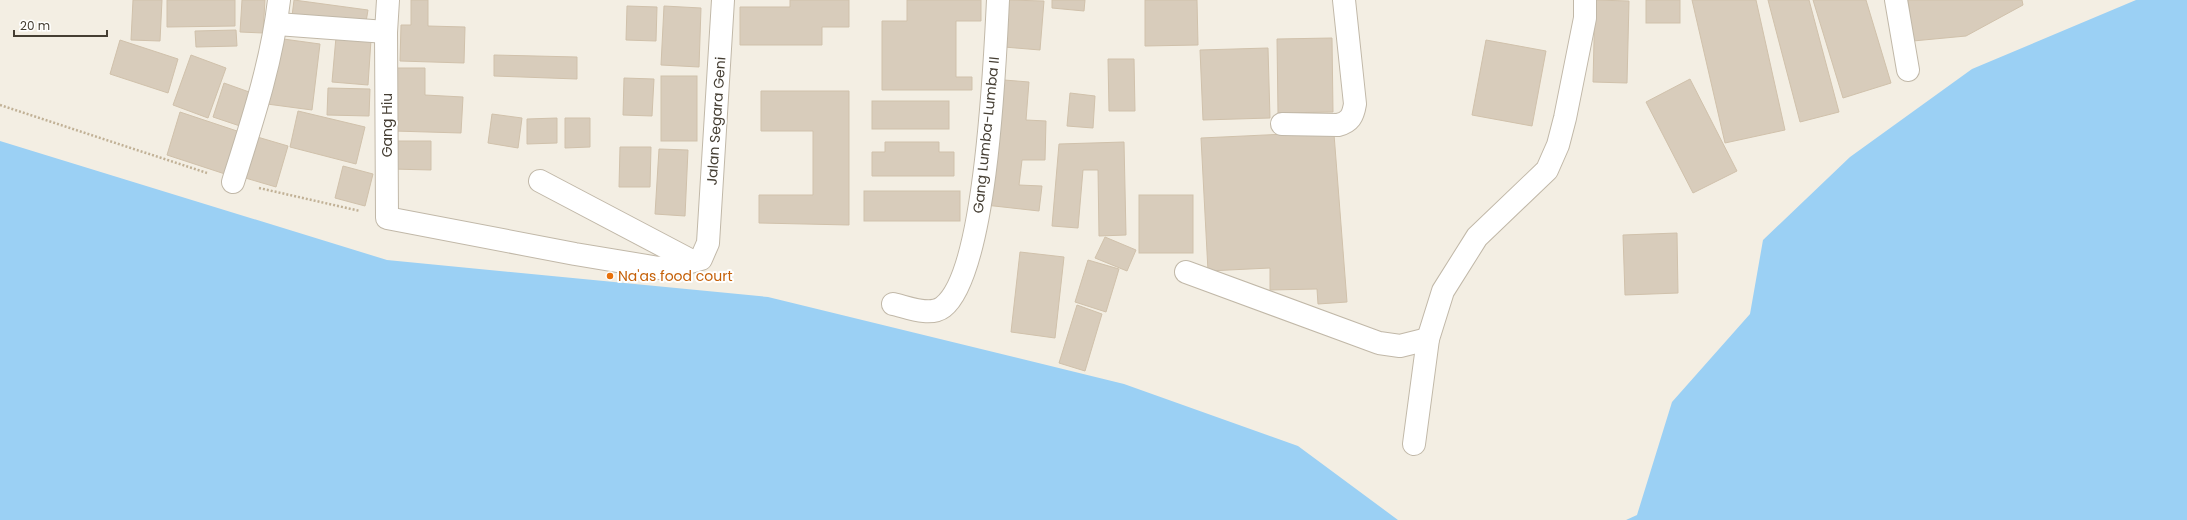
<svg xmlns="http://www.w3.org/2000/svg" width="2187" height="520" font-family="Poppins,sans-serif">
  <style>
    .water { fill: #9bd0f4 }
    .building { fill: #d8ccbb; stroke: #d0c1ab }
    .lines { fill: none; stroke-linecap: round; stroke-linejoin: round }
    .street-casing { stroke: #c1b8a8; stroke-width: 24 }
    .path { stroke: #c1b196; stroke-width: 2.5; stroke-dasharray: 2 2; stroke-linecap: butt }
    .street { stroke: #fff; stroke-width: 22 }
    .food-dot { fill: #e8710a; stroke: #fff; stroke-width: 1.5 }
    .labels { text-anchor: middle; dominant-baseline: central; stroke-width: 4; stroke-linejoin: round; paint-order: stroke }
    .street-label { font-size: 14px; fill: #453e33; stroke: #fff }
    .food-label { font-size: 14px; fill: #c56008; stroke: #fff; text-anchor: start }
  </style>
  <rect width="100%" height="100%" fill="#f3eee3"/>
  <!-- water -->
  <g class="water">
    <polygon points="2136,0 2187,0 2187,520 1626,520 1637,515 1672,402 1750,314 1763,240 1850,157 1972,69"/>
    <polygon points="0,141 387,260 768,297 1124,384 1298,446 1398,520 0,520"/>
  </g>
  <!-- building -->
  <g class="building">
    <polygon points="133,0 162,0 160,41 131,40"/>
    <polygon points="167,0 235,0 235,26 167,27"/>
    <polygon points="242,0 265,0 263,33 240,32"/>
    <polygon points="294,0 368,10 365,28 292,16"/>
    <polygon points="411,0 428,0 428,26 465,27 464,63 400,61 401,25 411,25"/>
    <polygon points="790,0 849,0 849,27 822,27 822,45 740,45 740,7 790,7"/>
    <polygon points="907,0 981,0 981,21 956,21 956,77 972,77 972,90 882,90 882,21 907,21"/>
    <polygon points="1007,0 1044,1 1040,50 1004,47"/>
    <polygon points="1052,0 1085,0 1084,11 1052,8"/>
    <polygon points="1145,0 1197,0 1198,45 1145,46"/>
    <polygon points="1595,0 1629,1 1627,83 1593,82"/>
    <rect x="1646" y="0" width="34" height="23"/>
    <polygon points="1692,0 1756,0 1785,130 1725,143"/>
    <polygon points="1768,0 1809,0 1839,112 1800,122"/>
    <polygon points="1813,0 1866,0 1891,83 1843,98"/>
    <polygon points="1908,0 2022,0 2023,5 1966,36 1913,41"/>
    <polygon points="627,6 657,7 656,41 626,40"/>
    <polygon points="664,6 701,8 699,67 661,65"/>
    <polygon points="236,30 237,46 196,47 195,31"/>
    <polygon points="336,37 371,40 368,85 332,82"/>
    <polygon points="276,38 320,44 312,110 267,104"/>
    <polygon points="1332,38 1333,112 1278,113 1277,39"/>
    <polygon points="120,40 178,59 168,93 110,74"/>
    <polygon points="1486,40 1546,51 1532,126 1472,115"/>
    <polygon points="1268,48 1270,118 1203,120 1200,50"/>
    <polygon points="191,55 226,68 208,118 173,105"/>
    <polygon points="494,55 577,57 577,79 494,76"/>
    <polygon points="1108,59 1134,59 1135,111 1109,111"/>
    <polygon points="394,68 425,68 425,95 463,97 461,133 394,131"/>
    <rect x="661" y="76" width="36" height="65"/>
    <polygon points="624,78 654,79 652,116 623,115"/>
    <polygon points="1690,79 1737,171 1693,193 1646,102"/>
    <polygon points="1004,80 1029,82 1026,120 1046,121 1045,160 1022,160 1019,185 1042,186 1039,211 985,205"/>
    <polygon points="224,83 252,93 240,126 213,117"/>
    <polygon points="328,88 370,89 369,116 327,115"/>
    <polygon points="761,91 849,91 849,225 759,223 759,195 813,195 813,131 761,131"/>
    <polygon points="1070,93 1095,96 1093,128 1067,126"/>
    <rect x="872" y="101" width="77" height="28"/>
    <polygon points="298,111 365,127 356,164 290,147"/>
    <polygon points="180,112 240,132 225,174 167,155"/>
    <polygon points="492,114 522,118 518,148 488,143"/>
    <polygon points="557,118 557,143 527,144 527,119"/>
    <polygon points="565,118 590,118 590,147 565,148"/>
    <polygon points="1308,133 1334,134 1347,302 1318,304 1317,289 1270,290 1270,268 1208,271 1201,138"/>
    <polygon points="254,136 288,146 276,187 242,177"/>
    <polygon points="392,141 431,141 431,170 392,169"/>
    <polygon points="885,142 939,142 939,152 954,152 954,176 872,176 872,152 885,152"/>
    <polygon points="1124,142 1126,235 1099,236 1098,170 1083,170 1078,228 1052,226 1059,144"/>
    <polygon points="620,147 651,147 650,187 619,187"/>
    <polygon points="659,149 688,150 685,216 655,214"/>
    <polygon points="343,166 373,174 365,206 335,198"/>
    <rect x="864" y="191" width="96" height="30"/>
    <rect x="1139" y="195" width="54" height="58"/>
    <polygon points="1677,233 1678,293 1625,295 1623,235"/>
    <polygon points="1105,237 1136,250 1127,271 1095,258"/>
    <polygon points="1020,252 1064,257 1055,338 1011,332"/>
    <polygon points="1088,260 1119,269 1106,312 1075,302"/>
    <polygon points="1077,305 1102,314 1085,371 1059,363"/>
  </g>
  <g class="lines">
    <defs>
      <g id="street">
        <polyline points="388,0 386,32 387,218 575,254 659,268 680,265 701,259 708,243 723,0"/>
        <polyline points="1896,0 1908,70"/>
        <polyline points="277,24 386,32"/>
        <path d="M1282 124 1338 125C1350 122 1353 116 1355 104L1344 0"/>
        <polyline points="540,181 692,261"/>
        <path d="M233 182C252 122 272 62 279 0"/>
        <polyline points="1186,272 1379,343 1400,346 1428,339"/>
        <path d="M893 304C907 307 930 317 943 307 987 273 995 58 998 0"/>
        <polyline points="1414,444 1428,339 1443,291 1477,237 1547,170 1558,145 1565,118 1585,18 1585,0"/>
      </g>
    </defs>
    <!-- street casing -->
    <use href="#street" class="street-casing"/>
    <!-- path -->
    <g class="path">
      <polyline points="0,105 207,173"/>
      <polyline points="259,188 360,211"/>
    </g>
    <!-- street -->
    <use href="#street" class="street"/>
  </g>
  <!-- markers -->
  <circle class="food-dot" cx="610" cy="276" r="4"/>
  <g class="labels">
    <!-- street labels -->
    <g class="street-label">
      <text transform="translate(716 121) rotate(-86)">Jalan Segara Geni</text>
      <text transform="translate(387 125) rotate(-90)">Gang Hiu</text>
      <text transform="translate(986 135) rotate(-84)">Gang Lumba-Lumba II</text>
    </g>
    <!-- food labels -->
    <g class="food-label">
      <text x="618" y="276">Na'as food court</text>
    </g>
  </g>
  <!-- scale -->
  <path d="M14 30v6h93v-6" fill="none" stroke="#453e33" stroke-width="2"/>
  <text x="20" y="30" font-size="12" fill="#453e33" stroke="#ffffff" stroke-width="3" paint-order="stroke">20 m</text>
</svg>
